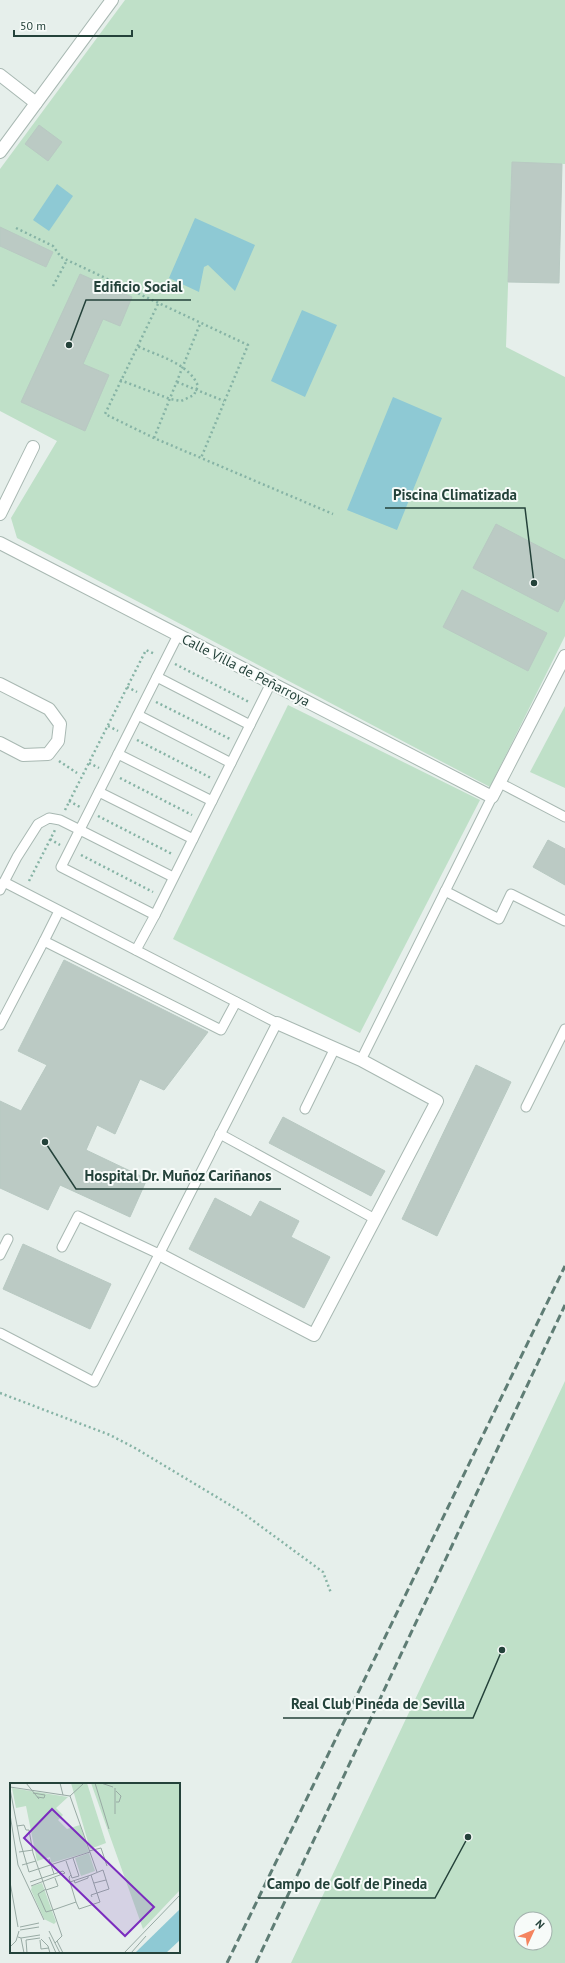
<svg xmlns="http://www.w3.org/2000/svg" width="565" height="1963" font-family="'PT Sans',sans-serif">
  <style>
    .green { fill: #bfe0c8; fill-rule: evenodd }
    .water { fill: #8ec9d4 }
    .building { fill: #bbcac4; stroke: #b8c9c2 }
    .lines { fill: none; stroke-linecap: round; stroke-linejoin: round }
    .lane-casing { stroke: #a8b8b2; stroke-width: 11 }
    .street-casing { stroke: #a8b8b2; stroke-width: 14 }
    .path { stroke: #86b3a5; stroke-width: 2.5; stroke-dasharray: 2 3; stroke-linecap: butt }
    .lane { stroke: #fff; stroke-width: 9 }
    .street { stroke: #fff; stroke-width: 12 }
    .rail { stroke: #5f7d75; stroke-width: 3; stroke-dasharray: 8 4; stroke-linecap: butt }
    .labels { text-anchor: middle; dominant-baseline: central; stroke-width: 4; stroke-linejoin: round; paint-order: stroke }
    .street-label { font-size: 14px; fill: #24423a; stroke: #f7fbf9 }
    .inset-road { fill: none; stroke: #98aaa4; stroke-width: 1 }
    .view { fill: #7b2cbf; fill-opacity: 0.15; stroke: #7b2cbf; stroke-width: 2 }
    .inset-edge { fill: none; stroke: #24423a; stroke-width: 2 }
    .leader { fill: none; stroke: #24423a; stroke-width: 1.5 }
    .callout-dot { fill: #24423a; stroke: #f7fbf9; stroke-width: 1.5 }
    .callout-label { font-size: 15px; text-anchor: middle; font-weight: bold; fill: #24423a; stroke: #f7fbf9; stroke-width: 4; stroke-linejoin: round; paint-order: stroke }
  </style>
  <rect width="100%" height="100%" fill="#e6efeb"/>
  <!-- green -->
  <g class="green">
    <polygon points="125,0 565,0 565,164 512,163 506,347 565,377 565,636 490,787 17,538 11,518 57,441 0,411 0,169"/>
    <polygon points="288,705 480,800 360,1033 173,939"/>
    <polygon points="565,706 565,788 530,772"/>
    <path d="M565 1381V1963H291ZM521 1919H545V1943H521Z"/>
  </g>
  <!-- water -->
  <g class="water">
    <polygon points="57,184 73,196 49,231 33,220"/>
    <polygon points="195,218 255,245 235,291 208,265 204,267 199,292 169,278"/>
    <polygon points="302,310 337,325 305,397 271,381"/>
    <polygon points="393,397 442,418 397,530 347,510"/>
  </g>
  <!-- building -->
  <g class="building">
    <polygon points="39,125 62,142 48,161 25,144"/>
    <polygon points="512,162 562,164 559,283 508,282"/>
    <polygon points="0,227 53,252 46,267 0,246"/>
    <polygon points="80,274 132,297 120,326 103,319 83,364 109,375 85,431 21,402"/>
    <polygon points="496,524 565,560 565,598 558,612 473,568"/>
    <polygon points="462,590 547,633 528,671 443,627"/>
    <polygon points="548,840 565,849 565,885 533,867"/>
    <polygon points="64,960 208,1032 164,1090 140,1079 115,1134 97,1125 86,1150 147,1179 130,1217 60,1185 48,1210 0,1188 0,1101 21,1111 47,1065 18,1051"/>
    <polygon points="476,1065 511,1082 437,1236 402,1219"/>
    <polygon points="283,1117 385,1171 371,1196 269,1143"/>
    <polygon points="215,1198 251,1217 260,1201 299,1221 291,1237 330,1257 304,1308 189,1249"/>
    <polygon points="23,1244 111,1284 90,1329 3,1289"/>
  </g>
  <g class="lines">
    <defs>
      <g id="lane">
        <polyline points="178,635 61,867 155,915 271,683"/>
        <polyline points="157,677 250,725"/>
        <polyline points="138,715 231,763"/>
        <polyline points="118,754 212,801"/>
        <polyline points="500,783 565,817"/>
        <polyline points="99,792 193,839"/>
        <polyline points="4,882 17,857 38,824 49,818 60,820 80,830 173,877"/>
        <polyline points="0,890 4,882 277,1023 94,1382 0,1333"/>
        <polyline points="445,891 499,919 511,894 565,921"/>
        <polyline points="59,911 44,941 221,1030 236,1002"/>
        <polyline points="136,950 155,915"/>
        <polyline points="0,1025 44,941"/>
        <polyline points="361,1060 492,797"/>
        <polyline points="526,1107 565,1029"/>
        <polyline points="305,1109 335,1048"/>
        <polyline points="220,1134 375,1219"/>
        <polyline points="62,1247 78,1216 159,1254"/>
        <polyline points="0,1255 8,1239"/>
      </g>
      <g id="street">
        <polyline points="0,75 36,103"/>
        <polyline points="0,152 112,0"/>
        <polyline points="0,514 33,447"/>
        <polyline points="0,543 492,797 565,656"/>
        <polyline points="0,684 49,709 60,724 58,741 48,754 23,755 0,743"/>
        <polyline points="159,1254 314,1335 437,1101 361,1060 277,1023"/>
      </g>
    </defs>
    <!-- lane casing -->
    <use href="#lane" class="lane-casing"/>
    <!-- street casing -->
    <use href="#street" class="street-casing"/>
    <!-- path -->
    <g class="path">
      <polyline points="16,228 53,246 61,257 67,260 248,345 201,458"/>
      <polyline points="53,286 67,260"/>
      <polyline points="158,304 105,414 154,438 333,514"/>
      <path d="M120 380 170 399 181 401 194 395 198 386C189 363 158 356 137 346"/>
      <polyline points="177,382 224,401"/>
      <polyline points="154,438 200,324"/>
      <polyline points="175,664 249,702"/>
      <polyline points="127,687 137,692"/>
      <polyline points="156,702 230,739"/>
      <polyline points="108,726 118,731"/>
      <polyline points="137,740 211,778"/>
      <polyline points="59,761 77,773"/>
      <polyline points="89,763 99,768"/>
      <polyline points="120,778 192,815"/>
      <polyline points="69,801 80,807"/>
      <polyline points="65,810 146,650 155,654"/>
      <polyline points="98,816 172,854"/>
      <polyline points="50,839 60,845"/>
      <polyline points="81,855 153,892"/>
      <polyline points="29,881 55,830"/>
      <polyline points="0,1393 110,1435 135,1448 240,1511 323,1572 331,1593"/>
    </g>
    <!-- lane -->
    <use href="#lane" class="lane"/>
    <!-- street -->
    <use href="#street" class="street"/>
    <!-- rail -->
    <g class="rail">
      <polyline points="227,1963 565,1266"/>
      <polyline points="256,1963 565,1305"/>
    </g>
  </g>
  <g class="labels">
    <!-- street labels -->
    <g class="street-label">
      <text transform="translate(246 670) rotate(27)">Calle Villa de Peñarroya</text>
    </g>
  </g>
  <!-- overview -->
  <g transform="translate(10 1783)">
    <rect width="170" height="170" fill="#e6efeb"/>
    <path d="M61 0H77L96 60 80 66ZM81 0H170V107L133 146ZM2 5 58 14 46 25 53 32 48 37 57 46 70 42 79 69 41 80 40 74 27 78 16 23 6 25ZM79 70 85 88 71 93 65 75ZM32 100 46 139 44 141 34 136 21 107 22 103Z" fill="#bfe0c8"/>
    <path d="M170 126V157L156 170H125Z" fill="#8ec9d4"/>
    <path class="inset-road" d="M16 0 29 16M50 0 53 12M85 0 99 46M91 0 103 4M0 4 60 13M0 6 10 58 19 89 80 69M23 10 35 12 34 15 27 14M60 13 87 89M60 13 73 1M106 19H109L111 13 106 8M0 31 8 82 34 137M105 31V5M7 43 14 42 16 47H19L23 70 52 153 45 160M79 68 91 65 97 83M9 69 23 67M39 76 44 91M56 78 61 92 59 94 60 99M12 82 26 78M61 92 62 95 69 93 63 75M81 92 93 87 99 106 81 112 82 114M64 97 65 100 78 95V93M0 99 8 144M20 99 53 88 55 90M84 100 96 97M21 103 55 90M36 106 28 111 36 129 43 127M36 107 48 103 45 95M43 127 66 119 69 126 90 119 81 92 60 99 66 119M10 144 29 140M10 147 29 144M39 148 50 170M8 154 11 155 30 152M39 154 46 170M11 155 14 170M31 156 38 163 40 170M30 157 31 166 39 165M47 158 53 170M0 164 6 158 9 148M17 170 16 157 30 155M114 170 170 112M121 170 136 153"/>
    <path class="view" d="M42 26 144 124 115 153 14 55Z"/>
    <rect width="170" height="170" class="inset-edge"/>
  </g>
  <!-- callouts -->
  <path class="leader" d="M69 345L86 300H191M534 583L525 508H385M45 1142L76 1189H281M502 1650L473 1718H283M468 1837L435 1898H258"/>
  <g class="callout-dot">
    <circle cx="69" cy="345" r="4"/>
    <circle cx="534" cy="583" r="4"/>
    <circle cx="45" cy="1142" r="4"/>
    <circle cx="502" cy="1650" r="4"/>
    <circle cx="468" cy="1837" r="4"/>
  </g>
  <g class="callout-label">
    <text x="138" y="292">Edificio Social</text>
    <text x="455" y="500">Piscina Climatizada</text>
    <text x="178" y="1181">Hospital Dr. Muñoz Cariñanos</text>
    <text x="378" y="1709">Real Club Pineda de Sevilla</text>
    <text x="347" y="1889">Campo de Golf de Pineda</text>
  </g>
  <!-- north arrow -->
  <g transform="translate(533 1931) rotate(46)"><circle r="19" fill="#f7fbf9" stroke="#a3b1ad"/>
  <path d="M0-3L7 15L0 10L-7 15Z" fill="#f4845f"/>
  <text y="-6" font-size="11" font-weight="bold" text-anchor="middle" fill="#24423a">N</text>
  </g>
  <!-- scale -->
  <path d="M14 30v6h118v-6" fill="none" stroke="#24423a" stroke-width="2"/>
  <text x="20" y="30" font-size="12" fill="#24423a" stroke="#f7fbf9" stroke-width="3" paint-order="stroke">50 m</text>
</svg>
